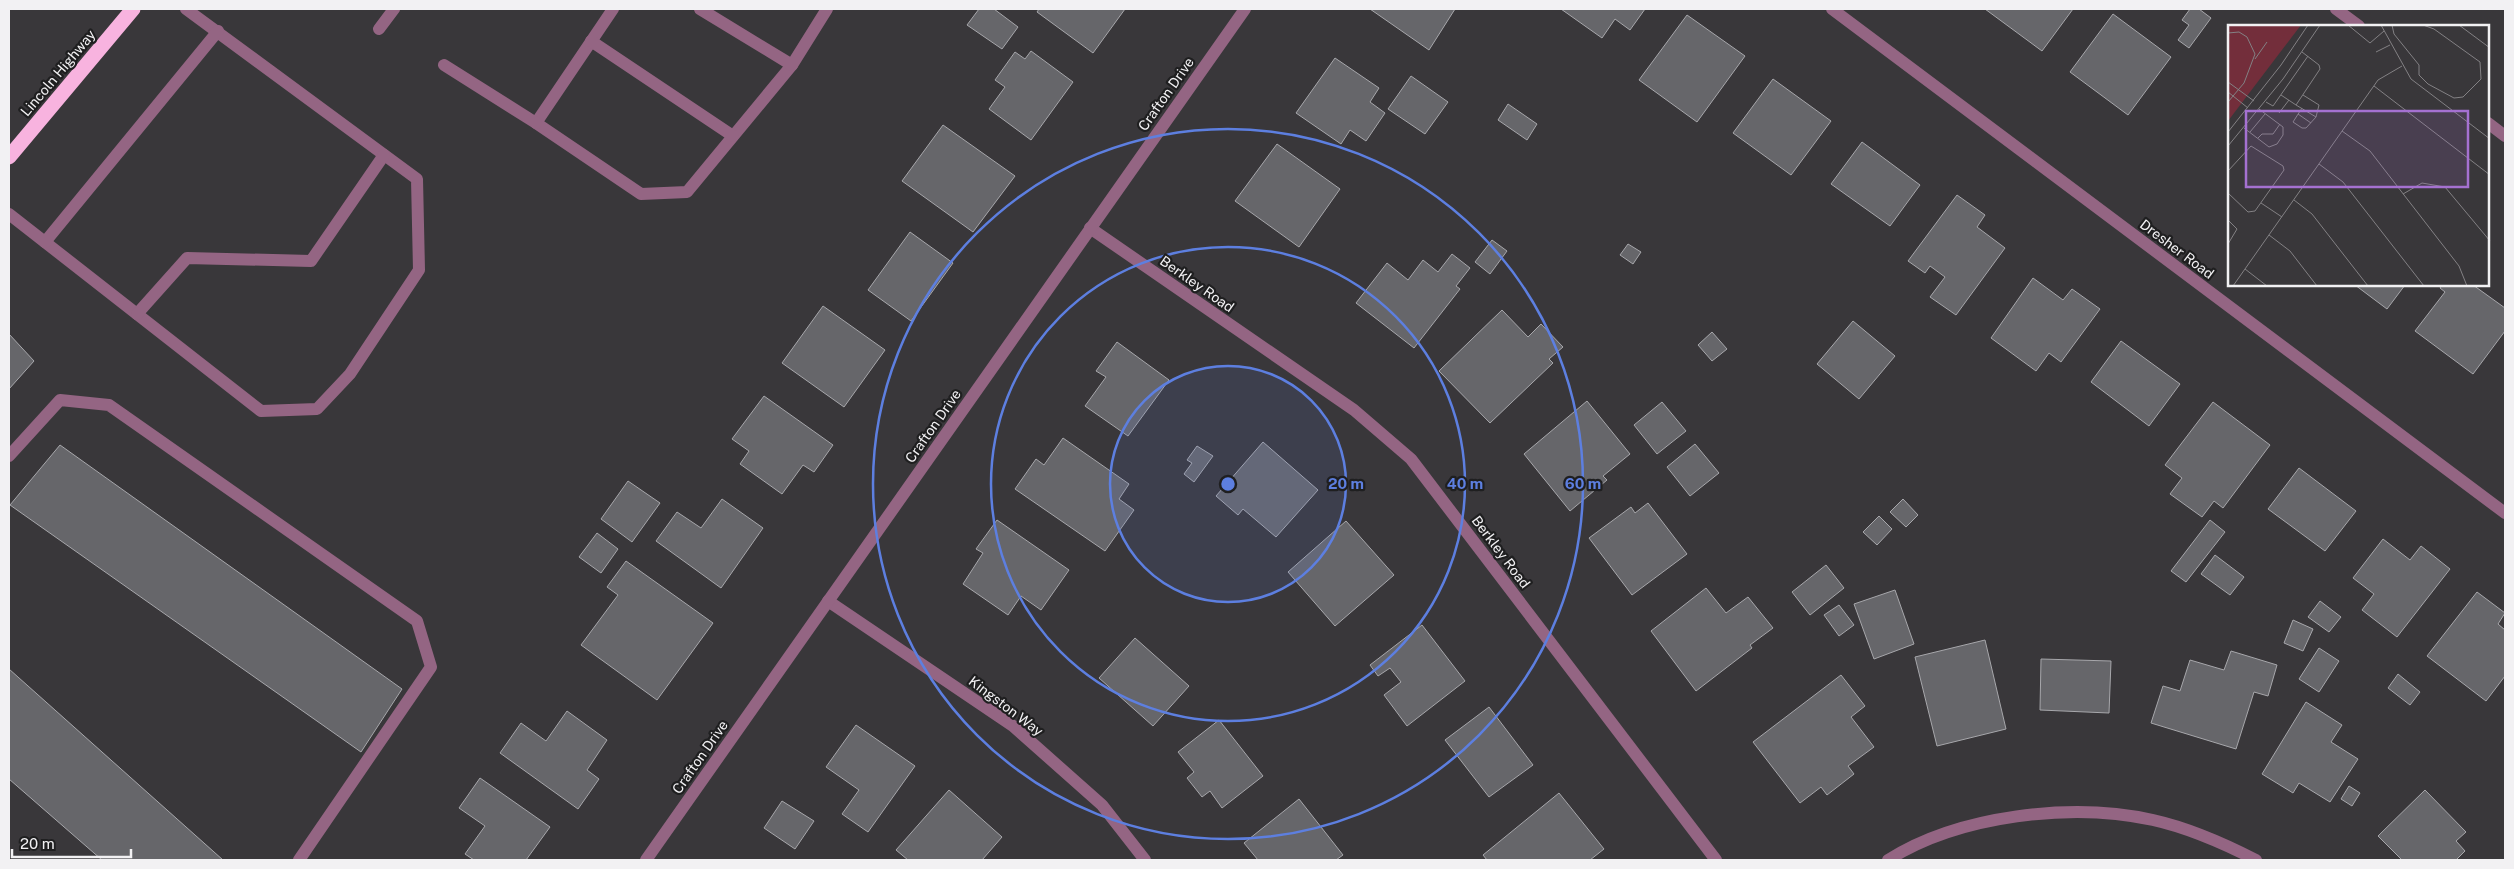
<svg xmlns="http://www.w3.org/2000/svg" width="2514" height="869" font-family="'Public Sans',sans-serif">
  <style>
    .building { fill: #66666a; stroke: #a7a7ab }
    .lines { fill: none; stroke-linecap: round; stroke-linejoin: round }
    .lane { stroke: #946583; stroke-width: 12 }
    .street { stroke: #946583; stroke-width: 12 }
    .highway { stroke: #f8b3df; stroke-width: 15 }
    .ring { fill: none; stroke: #5d7fe0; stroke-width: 2.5 }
    .labels { text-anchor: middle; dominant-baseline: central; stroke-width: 4.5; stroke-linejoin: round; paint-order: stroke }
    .street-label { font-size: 14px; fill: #f2f1f3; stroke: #1f1f20 }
    .inset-road { fill: none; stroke: #838184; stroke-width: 1 }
    .view { fill: #a571d1; fill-opacity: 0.15; stroke: #a571d1; stroke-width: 2.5 }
    .inset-edge { fill: none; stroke: #f2f1f3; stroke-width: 2.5 }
    .centre { fill: #5d7fe0; stroke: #1f1f20; stroke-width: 2.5 }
    .ring-label { font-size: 15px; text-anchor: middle; font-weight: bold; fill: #5d7fe0; stroke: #1f1f20; stroke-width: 4.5; stroke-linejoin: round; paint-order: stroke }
  </style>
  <rect width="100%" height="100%" fill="#39373a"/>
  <!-- building -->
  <g class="building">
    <polygon points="979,9 994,9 1018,27 1002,49 967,25"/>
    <polygon points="1039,9 1125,9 1093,53 1037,12"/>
    <polygon points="1370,9 1455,9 1429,50"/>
    <polygon points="1561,9 1645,9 1630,30 1615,19 1602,38"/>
    <polygon points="1985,9 2073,9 2042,51"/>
    <polygon points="2190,9 2199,9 2211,18 2189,48 2178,40 2189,25 2182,20"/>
    <polygon points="2113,14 2171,57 2128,115 2070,72"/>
    <polygon points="1687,15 1745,56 1697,122 1639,80"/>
    <polygon points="1031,51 1073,82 1031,140 989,109 1005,87 995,80 1015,52 1025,59"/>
    <polygon points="1335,58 1379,88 1370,102 1385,113 1366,141 1350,130 1341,144 1296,113"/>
    <polygon points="1411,76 1448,102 1425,134 1388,109"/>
    <polygon points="1773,79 1831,121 1791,175 1733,133"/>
    <polygon points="1508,104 1537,124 1527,140 1498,120"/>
    <polygon points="943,125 1015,176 973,232 902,181"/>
    <polygon points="1862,142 1920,185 1890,226 1831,184"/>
    <polygon points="1277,144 1340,189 1299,247 1235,201"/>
    <polygon points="1957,195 1985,215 1977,227 2005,248 1956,315 1930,297 1945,277 1930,266 1925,273 1908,261"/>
    <polygon points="910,232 953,263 911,321 868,290"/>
    <polygon points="1492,240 1507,251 1490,274 1475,262"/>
    <polygon points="1628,244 1641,252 1633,264 1620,255"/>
    <polygon points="1452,254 1470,268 1456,286 1460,289 1414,348 1356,303 1387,263 1408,280 1423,260 1438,272"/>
    <polygon points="2033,278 2063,300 2072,289 2100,309 2061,362 2049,353 2036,371 1991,338"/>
    <polygon points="2355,285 2405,285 2387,309"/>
    <polygon points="2442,285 2473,285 2505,308 2505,331 2473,374 2415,331 2445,292 2440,288"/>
    <polygon points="823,306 885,350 844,407 782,363"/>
    <polygon points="1502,310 1528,337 1541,324 1563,347 1549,359 1553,363 1490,423 1439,371"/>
    <polygon points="1853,321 1895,356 1859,399 1817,364"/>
    <polygon points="1712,332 1727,349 1712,361 1698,345"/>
    <polygon points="9,334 34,361 9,389"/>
    <polygon points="2121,341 2180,384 2149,426 2091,382"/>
    <polygon points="1117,342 1169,380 1128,436 1085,406 1106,377 1096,371"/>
    <polygon points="764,396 833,445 814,472 803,465 782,494 740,464 749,451 732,439"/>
    <polygon points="1587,401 1630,454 1603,476 1607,480 1570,511 1524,454"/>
    <polygon points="1662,402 1686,431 1657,454 1634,425"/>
    <polygon points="2213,402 2270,445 2223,508 2214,501 2202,517 2170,494 2182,478 2165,465"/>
    <polygon points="1063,438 1129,484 1119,499 1134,510 1105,551 1015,489 1036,459 1044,465"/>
    <polygon points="1263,442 1318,490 1276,537 1243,509 1238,515 1216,496"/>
    <polygon points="1695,444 1719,473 1690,496 1667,467"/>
    <polygon points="60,445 402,689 361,752 10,505"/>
    <polygon points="1197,446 1213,456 1194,482 1184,474 1192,463 1187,460"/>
    <polygon points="2299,468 2356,511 2325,551 2268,509"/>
    <polygon points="628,481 660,503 632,542 601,519"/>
    <polygon points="722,499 763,528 721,588 656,541 677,512 701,528"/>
    <polygon points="1903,499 1918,515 1906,527 1890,512"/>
    <polygon points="1648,503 1687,554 1632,595 1589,538 1631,507 1635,513"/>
    <polygon points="1879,516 1892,529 1877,545 1863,532"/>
    <polygon points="997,520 1069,570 1041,610 1021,596 1008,615 963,584 983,553 976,549"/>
    <polygon points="2210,520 2225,532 2186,582 2171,571"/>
    <polygon points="1346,521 1394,575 1335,626 1288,572"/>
    <polygon points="597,533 618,549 601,573 579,557"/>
    <polygon points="2383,539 2410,560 2421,546 2450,569 2397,637 2362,610 2374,594 2353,578"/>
    <polygon points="2215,555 2244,577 2230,595 2201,574"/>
    <polygon points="626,561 713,623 657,700 581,645 618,595 607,587"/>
    <polygon points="1826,565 1844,588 1810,615 1792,592"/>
    <polygon points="1706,588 1726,613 1748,597 1773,628 1750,645 1752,648 1696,691 1651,631"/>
    <polygon points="1895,590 1914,644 1874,659 1854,604"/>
    <polygon points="2477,592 2505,613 2498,624 2505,630 2505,676 2486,701 2427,656"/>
    <polygon points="2320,601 2341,617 2329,632 2308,617"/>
    <polygon points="1839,605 1854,625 1839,636 1824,615"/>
    <polygon points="2293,620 2313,629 2303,651 2284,643"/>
    <polygon points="1422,625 1465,681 1407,726 1384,695 1401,682 1390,668 1378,676 1370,665"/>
    <polygon points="1135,638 1189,686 1153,726 1099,678"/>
    <polygon points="1985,640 2006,729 1937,746 1915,657"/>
    <polygon points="2319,648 2339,661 2319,692 2299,679"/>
    <polygon points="2231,651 2277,665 2268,696 2254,692 2236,749 2151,723 2163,686 2180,691 2190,660 2224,670"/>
    <polygon points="2041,659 2111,661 2109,713 2040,710"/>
    <polygon points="9,669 223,860 102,860 9,779"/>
    <polygon points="2398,674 2420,692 2410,705 2388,688"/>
    <polygon points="1841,675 1865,706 1851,717 1874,747 1848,766 1854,774 1827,795 1821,787 1800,803 1753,742"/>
    <polygon points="2306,702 2342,725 2331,742 2358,759 2330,802 2299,783 2293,793 2262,774"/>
    <polygon points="1489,707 1533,765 1489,797 1445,740"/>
    <polygon points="567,711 607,740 587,770 599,779 578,809 500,753 521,723 546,741"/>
    <polygon points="1219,720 1263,776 1222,808 1210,791 1202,797 1187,778 1194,772 1178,752"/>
    <polygon points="856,725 915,766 868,832 842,814 859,790 826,767"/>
    <polygon points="480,778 550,827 526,860 474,860 465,854 485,826 459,808"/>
    <polygon points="2349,786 2360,793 2352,806 2341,799"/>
    <polygon points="949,790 1002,837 982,860 908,860 896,850"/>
    <polygon points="2425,790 2466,832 2456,841 2465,851 2456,860 2402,860 2378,836"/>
    <polygon points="1559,793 1604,849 1590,860 1487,860 1483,855"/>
    <polygon points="1299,799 1343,855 1336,860 1258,860 1244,843"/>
    <polygon points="782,801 814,821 795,849 764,828"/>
  </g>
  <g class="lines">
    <!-- lane -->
    <g class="lane">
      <polyline points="613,9 536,123 641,194 687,192 792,65"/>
      <polyline points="700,9 792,65 827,9"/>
      <polyline points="379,29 394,9"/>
      <polyline points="591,41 733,136"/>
      <polyline points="444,65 536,123"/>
      <polyline points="9,214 261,411 317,409 350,374 419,270 417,179 186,9"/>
      <polyline points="45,242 218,31"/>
      <polyline points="137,314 187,258 311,261 384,155"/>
      <polyline points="9,456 60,400 109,405 417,621 431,667 299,860"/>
    </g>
    <!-- street -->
    <g class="street">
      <polyline points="1832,9 2505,513"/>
      <polyline points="2336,9 2359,26"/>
      <polyline points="2488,123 2505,136"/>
      <polyline points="1090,228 1354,410 1411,459 1716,860"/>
      <polyline points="828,601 1013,726 1102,805 1145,860"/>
      <polyline points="646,860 1245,9"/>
      <path d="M1888 860C1959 815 2072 802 2153 820 2189 828 2223 843 2256 860"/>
    </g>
    <!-- highway -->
    <polyline class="highway" points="9,157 133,9"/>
  </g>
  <!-- distance rings -->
  <circle cx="1228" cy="484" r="118" fill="#5d7fe0" fill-opacity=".12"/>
  <g class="ring">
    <circle cx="1228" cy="484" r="118"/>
    <circle cx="1228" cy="484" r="237"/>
    <circle cx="1228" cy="484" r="355"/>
  </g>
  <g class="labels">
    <!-- street labels -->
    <g class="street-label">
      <text transform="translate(58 73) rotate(-50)">Lincoln Highway</text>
      <text transform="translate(1166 94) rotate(-55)">Crafton Drive</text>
      <text transform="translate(2177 249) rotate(37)">Dresher Road</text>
      <text transform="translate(1197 284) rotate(35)">Berkley Road</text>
      <text transform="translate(933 426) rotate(-55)">Crafton Drive</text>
      <text transform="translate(1501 552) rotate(53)">Berkley Road</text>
      <text transform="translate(1006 706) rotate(37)">Kingston Way</text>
      <text transform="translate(700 757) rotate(-55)">Crafton Drive</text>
    </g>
  </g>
  <!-- overview -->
  <g transform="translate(2228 25)">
    <rect width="261" height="261" fill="#39373a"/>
    <path d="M0 0H73L0 96Z" fill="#732e3b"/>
    <path class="inset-road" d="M120 0 142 18 156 6M153 0 183 54 262 114M164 0 166 9 191 40V50L200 59 226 73 235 72 253 54 252 37 206 4 195 0M231 0 262 23M0 8 11 7 19 12 27 29 16 58 0 77M148 27 162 20M27 34 39 17M0 57 26 76M146 61 262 150M0 67 20 83M53 70 68 80 92 44 91 40 74 27M38 77 45 81 80 31M68 80 88 92 91 80 75 70M74 83 65 97 74 103H78L88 92M51 88 61 75M70 89 83 98M16 103 41 122 49 119 55 110V102L31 84M114 106 142 126 231 241 239 261M0 107 53 40 80 0M22 107 37 89M30 113 34 109H45L52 99M0 121 55 54 92 0M91 139 115 157 196 261M0 146 23 121 55 141 56 145 27 186 20 187 0 168M175 169 194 158 217 162 262 216M66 175 84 189 140 261M33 178 54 192M0 195 9 204 0 219M41 210 62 226 89 261M17 244 39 261M5 261 150 55 174 41"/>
    <path class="view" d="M18 86H240V162H18Z"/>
    <rect width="261" height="261" class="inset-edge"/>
  </g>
  <circle cx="1228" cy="484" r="8" class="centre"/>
  <g class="ring-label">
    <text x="1346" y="489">20 m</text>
    <text x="1465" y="489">40 m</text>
    <text x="1583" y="489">60 m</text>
  </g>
  <!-- border -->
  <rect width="2514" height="869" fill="none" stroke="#f2f1f3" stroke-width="20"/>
  <!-- scale -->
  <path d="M12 849v8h119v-8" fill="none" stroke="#f2f1f3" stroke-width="2.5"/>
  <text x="20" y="849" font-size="15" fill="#f2f1f3" stroke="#1f1f20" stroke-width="4" paint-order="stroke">20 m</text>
</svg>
